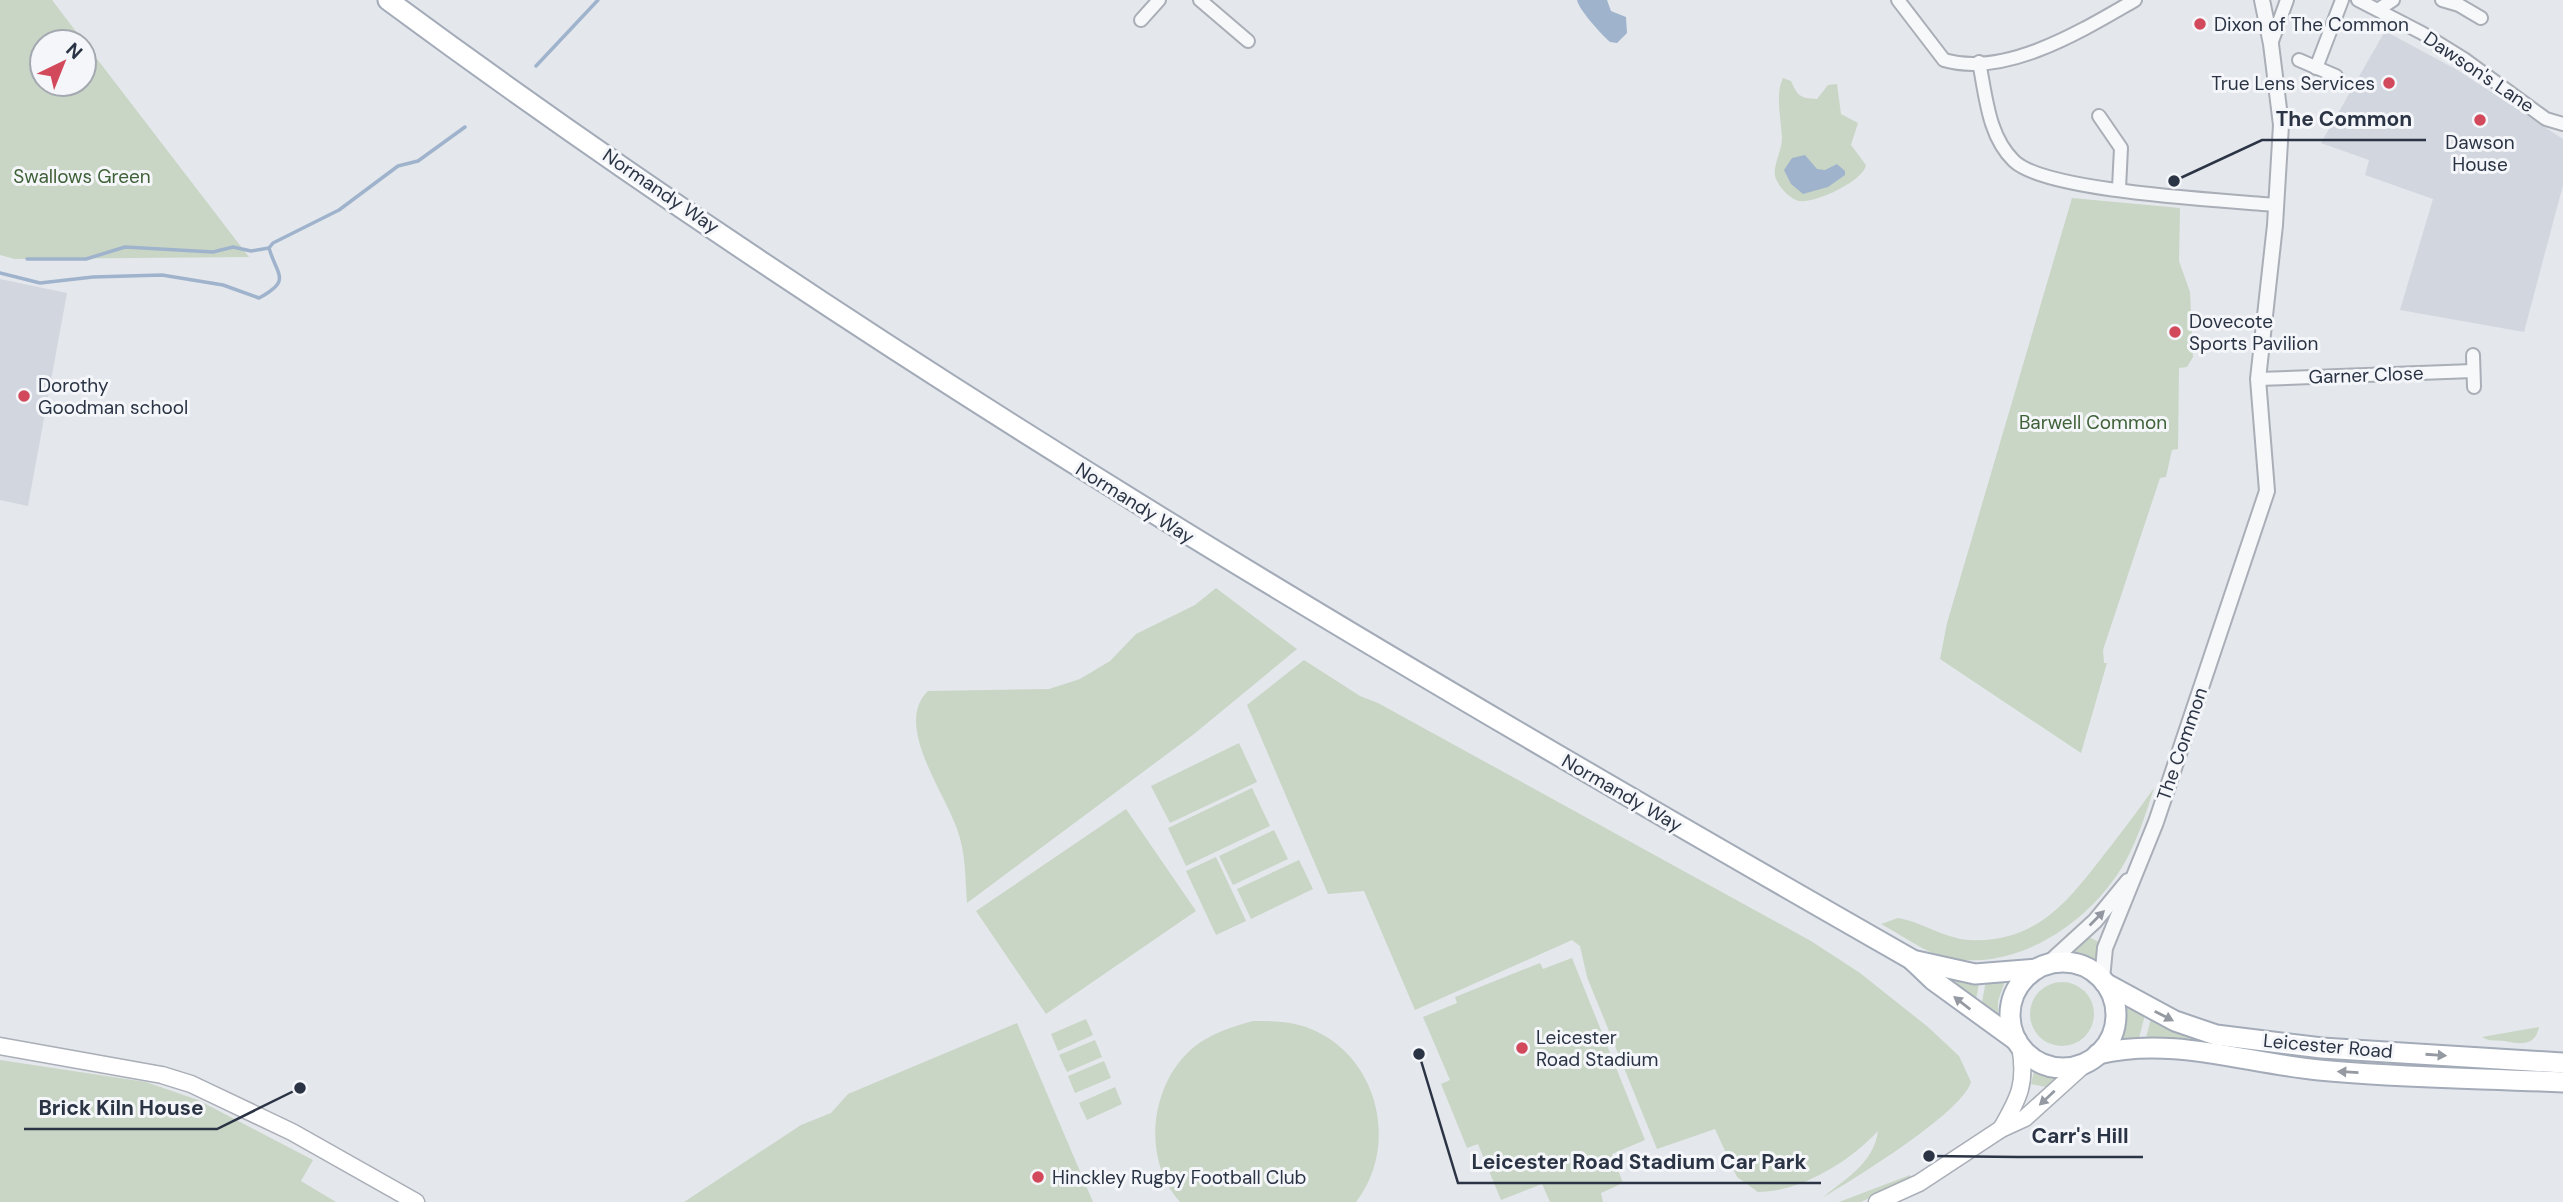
<svg xmlns="http://www.w3.org/2000/svg" width="2563" height="1202" font-family="'DM Sans',sans-serif">
  <style>
    .built { fill: #d2d6de }
    .green { fill: #c9d6c5 }
    .water { fill: #9fb4cc }
    .lines { fill: none; stroke-linecap: round; stroke-linejoin: round }
    .stream { stroke: #9fb4cc; stroke-width: 3.5 }
    .minor-casing { stroke: #a9aeb7; stroke-width: 16 }
    .tertiary-casing { stroke: #a9aeb7; stroke-width: 18 }
    .secondary-casing { stroke: #a9aeb7; stroke-width: 19 }
    .primary-casing { stroke: #a3abb8; stroke-width: 23 }
    .minor { stroke: #f7f8fa; stroke-width: 12 }
    .tertiary { stroke: #f7f8fa; stroke-width: 14 }
    .secondary { stroke: #fff; stroke-width: 16 }
    .primary { stroke: #fff; stroke-width: 19 }
    .oneway { fill: #9196a0 }
    .oneway2 { fill: #959aa2 }
    .poi-dot { fill: #d1495b; stroke: #f4f6f9; stroke-width: 2.5 }
    .labels { text-anchor: middle; dominant-baseline: central; stroke-width: 6; stroke-linejoin: round; paint-order: stroke }
    .poi-label { font-size: 19px; fill: #2b3445; stroke: #f4f6f9; text-anchor: start }
    .street-label { font-size: 19px; fill: #2b3445; stroke: #f4f6f9 }
    .park-label { font-size: 19px; fill: #3f6138; stroke: #f4f6f9 }
    .leader { fill: none; stroke: #2b3445; stroke-width: 2.5 }
    .callout-dot { fill: #2b3445; stroke: #f4f6f9; stroke-width: 2.5 }
    .callout-label { font-size: 21px; text-anchor: middle; font-weight: bold; fill: #2b3445; stroke: #f4f6f9; stroke-width: 6; stroke-linejoin: round; paint-order: stroke }
  </style>
  <rect width="100%" height="100%" fill="#e4e7ec"/>
  <!-- built -->
  <g class="built">
    <polygon points="2385,31 2459,71 2563,139 2563,185 2524,332 2400,310 2433,199 2365,175 2369,160 2321,143"/>
    <polygon points="0,279 67,293 28,506 0,500"/>
  </g>
  <!-- green -->
  <g class="green">
    <polygon points="0,0 52,0 84,42 42,42 42,84 84,84 84,42 249,257 15,259 0,255"/>
    <path d="M1783 78 1791 81C1798 96 1799 98 1817 99L1828 85 1837 84 1841 114 1858 123 1851 145 1866 165C1863 182 1813 204 1799 201 1789 198 1780 188 1776 179 1771 167 1783 150 1782 137 1781 119 1775 94 1783 78Z"/>
    <polygon points="2072,198 2180,208 2179,261 2190,292 2193,357 2187,367 2179,368 2178,449 2172,450 2166,477 2160,478 2103,650 2104,663 2107,663 2081,753 1940,659 1947,623"/>
    <path d="M1216 588 1297 649 1194 734 967 903C965 877 966 853 957 829 945 793 893 724 928 691L1049 689 1080 679 1110 661 1136 634 1195 605Z"/>
    <path d="M1304 660 1360 696 1378 703 1811 941 1860 973 1928 1027 1959 1056 1971 1082C1962 1113 1854 1179 1822 1198 1845 1179 1874 1163 1878 1131 1850 1161 1801 1192 1758 1192L1737 1177 1715 1129 1657 1149 1587 977 1580 946 1572 940 1415 1010 1364 891 1328 894 1247 705Z"/>
    <polygon points="1239,743 1257,782 1170,823 1151,786"/>
    <polygon points="1252,788 1270,826 1186,866 1168,828"/>
    <path d="M2154 788C2146 813 2138 839 2125 862 2092 921 2018 972 1948 958 1925 953 1902 935 1881 924L1898 918C1922 922 1943 938 1969 940 2030 943 2062 909 2096 865 2116 839 2136 814 2154 788Z"/>
    <polygon points="1126,809 1196,911 1046,1014 976,911"/>
    <polygon points="1274,830 1288,859 1233,885 1219,856"/>
    <polygon points="1216,857 1246,921 1216,935 1186,871"/>
    <polygon points="1299,860 1313,889 1251,919 1237,889"/>
    <polygon points="2087,936 2099,942 2097,960 2071,950"/>
    <polygon points="1572,958 1645,1140 1612,1154 1623,1183 1601,1193 1603,1202 1550,1202 1542,1184 1501,1200 1478,1144 1467,1148 1441,1084 1450,1080 1423,1017 1457,1003 1455,997 1540,963 1543,969"/>
    <polygon points="1937,972 1980,979 1975,1004"/>
    <polygon points="1986,980 2005,981 1998,1001 1998,1019 1981,1008"/>
    <circle cx="2062" cy="1014" r="32"/>
    <polygon points="2126,1006 2145,1015 2139,1038 2121,1039 2126,1023"/>
    <polygon points="2151,1018 2563,1069 2563,1076 2353,1067 2146,1038"/>
    <polygon points="1086,1019 1093,1035 1058,1051 1051,1034"/>
    <path d="M1253 1021C1271 1021 1289 1021 1306 1027 1377 1052 1401 1144 1356 1202H1180C1141 1159 1150 1083 1194 1047 1212 1033 1231 1027 1253 1021Z"/>
    <polygon points="1017,1023 1093,1202 684,1202 801,1125 831,1113 848,1094"/>
    <path d="M2539 1027C2535 1047 2520 1044 2504 1041 2496 1040 2489 1042 2482 1037Z"/>
    <polygon points="1095,1040 1102,1057 1067,1072 1059,1055"/>
    <polygon points="0,1060 146,1082 198,1100 313,1160 301,1181 336,1202 0,1202"/>
    <polygon points="1104,1061 1111,1078 1075,1093 1068,1076"/>
    <polygon points="2034,1071 2059,1078 2051,1088 2031,1084"/>
    <polygon points="1115,1087 1122,1104 1087,1120 1079,1103"/>
    <polygon points="1910,1175 1911,1178 1861,1202 1839,1202"/>
  </g>
  <!-- water -->
  <g class="water">
    <path d="M1577 0H1607L1611 11 1626 17 1627 33 1617 43 1610 42C1601 34 1579 10 1577 0Z"/>
    <polygon points="1805,155 1817,169 1825,170 1837,164 1845,171 1845,175 1828,187 1803,194 1791,184 1784,170 1792,158"/>
  </g>
  <g class="lines">
    <!-- stream -->
    <g class="stream">
      <polyline points="536,66 598,0"/>
      <polyline points="27,259 86,259 125,247 213,252 233,247 251,251 269,248"/>
      <path d="M0 273 40 283 93 277 162 275 223 285 259 298C292 280 277 276 269 248L273 243 339 210 398 166 418 161 465 127"/>
    </g>
    <defs>
      <g id="minor">
        <polyline points="1200,0 1248,41"/>
        <path d="M1898 0 1944 60C2006 78 2083 30 2135 0"/>
        <polyline points="2358,0 2422,33 2464,59 2546,119 2563,124"/>
        <polyline points="2442,0 2459,5 2481,18"/>
        <polyline points="2379,9 2393,0"/>
        <polyline points="1141,20 1159,0"/>
        <polyline points="2271,44 2287,0"/>
        <polyline points="2299,60 2336,76"/>
        <path d="M1979 62C1986 96 1988 136 2014 161 2046 192 2224 200 2275 205"/>
        <polyline points="2316,68 2342,0"/>
        <polyline points="2099,116 2121,148 2119,188"/>
        <polyline points="2473,355 2474,387"/>
        <polyline points="2258,379 2473,371"/>
      </g>
      <g id="tertiary">
        <polyline points="2049,963 2095,921 2128,881"/>
        <polyline points="2102,979 2105,948 2156,822 2267,491 2258,379 2275,225 2281,125 2271,44 2262,0"/>
      </g>
      <g id="secondary">
        <polyline points="0,1046 162,1075 191,1084 292,1132 416,1202"/>
        <path d="M2001 1129C2019 1098 2027 1083 2020 1046"/>
        <polyline points="1877,1202 1919,1183 2001,1129 2025,1118 2088,1061"/>
      </g>
      <g id="primary">
        <path d="M388 0C871 357 1390 661 1911 959L1933 980 2017 1041"/>
        <polyline points="1912,960 1975,974 2036,969"/>
        <circle cx="2063" cy="1015" r="53"/>
        <polyline points="2105,983 2175,1021 2216,1035 2322,1048 2563,1063"/>
        <path d="M2098 1054C2172 1036 2245 1063 2319 1070 2399 1078 2482 1078 2563 1082"/>
      </g>
    </defs>
    <!-- minor casing -->
    <use href="#minor" class="minor-casing"/>
    <!-- tertiary casing -->
    <use href="#tertiary" class="tertiary-casing"/>
    <!-- secondary casing -->
    <use href="#secondary" class="secondary-casing"/>
    <!-- primary casing -->
    <use href="#primary" class="primary-casing"/>
    <!-- minor -->
    <use href="#minor" class="minor"/>
    <!-- tertiary -->
    <use href="#tertiary" class="tertiary"/>
    <!-- secondary -->
    <use href="#secondary" class="secondary"/>
    <!-- primary -->
    <use href="#primary" class="primary"/>
  </g>
  <!-- one-way arrows -->
  <defs><path id="oneway-solid" d="M-6-.8H1V-3.2L6.5 0L1 3.2V.8H-6Z" transform="scale(1.75)"/></defs>
  <use class="oneway" href="#oneway-solid" transform="translate(2097 918) rotate(-45)"/>
  <g class="oneway2">
    <use href="#oneway-solid" transform="translate(1962 1003) rotate(-142)"/>
    <use href="#oneway-solid" transform="translate(2164 1016) rotate(27)"/>
    <use href="#oneway-solid" transform="translate(2436 1055) rotate(4)"/>
    <use href="#oneway-solid" transform="translate(2348 1072) rotate(-177)"/>
    <use href="#oneway-solid" transform="translate(2047 1098) rotate(137)"/>
  </g>
  <!-- markers -->
  <g class="poi-dot">
    <circle cx="2200" cy="24" r="7"/>
    <circle cx="2389" cy="83" r="7"/>
    <circle cx="2480" cy="120" r="7"/>
    <circle cx="2175" cy="332" r="7"/>
    <circle cx="24" cy="396" r="7"/>
    <circle cx="1522" cy="1048" r="7"/>
    <circle cx="1038" cy="1177" r="7"/>
  </g>
  <g class="labels">
    <!-- poi labels -->
    <g class="poi-label">
      <text x="2214" y="24">Dixon of The Common</text>
      <text x="2375" y="83" text-anchor="end">True Lens Services</text>
      <text x="2480" y="142" text-anchor="middle">Dawson<tspan x="2480" dy="22">House</tspan></text>
      <text x="2189" y="321">Dovecote<tspan x="2189" dy="22">Sports Pavilion</tspan></text>
      <text x="38" y="385">Dorothy<tspan x="38" dy="22">Goodman school</tspan></text>
      <text x="1536" y="1037">Leicester<tspan x="1536" dy="22">Road Stadium</tspan></text>
      <text x="1052" y="1177">Hinckley Rugby Football Club</text>
    </g>
    <!-- street labels -->
    <g class="street-label">
      <text transform="translate(2479 72) rotate(34)">Dawson's Lane</text>
      <text transform="translate(661 191) rotate(34)">Normandy Way</text>
      <text transform="translate(2366 375) rotate(-2)">Garner Close</text>
      <text transform="translate(1135 503) rotate(32)">Normandy Way</text>
      <text transform="translate(2182 744) rotate(-71)">The Common</text>
      <text transform="translate(1622 793) rotate(30)">Normandy Way</text>
      <text transform="translate(2328 1046) rotate(5)">Leicester Road</text>
    </g>
    <!-- park labels -->
    <g class="park-label">
      <text x="82" y="176">Swallows Green</text>
      <text x="2093" y="422">Barwell Common</text>
    </g>
  </g>
  <!-- callouts -->
  <path class="leader" d="M2174 181L2262 140H2426M300 1088L217 1129H24M1929 1156L2018 1157H2143M1419 1054L1458 1183H1821"/>
  <g class="callout-dot">
    <circle cx="2174" cy="181" r="7"/>
    <circle cx="300" cy="1088" r="7"/>
    <circle cx="1929" cy="1156" r="7"/>
    <circle cx="1419" cy="1054" r="7"/>
  </g>
  <g class="callout-label">
    <text x="2344" y="126">The Common</text>
    <text x="121" y="1115">Brick Kiln House</text>
    <text x="2080" y="1143">Carr's Hill</text>
    <text x="1639" y="1169">Leicester Road Stadium Car Park</text>
  </g>
  <!-- north arrow -->
  <g transform="translate(63 63) rotate(43)"><circle r="33" fill="#f4f6f9" stroke="#a4a8b1" stroke-width="2"/>
  <path d="M0-5L12 26L0 18L-12 26Z" fill="#d1495b"/>
  <text y="-10" font-size="19" font-weight="bold" text-anchor="middle" fill="#2b3445">N</text>
  </g>
</svg>
